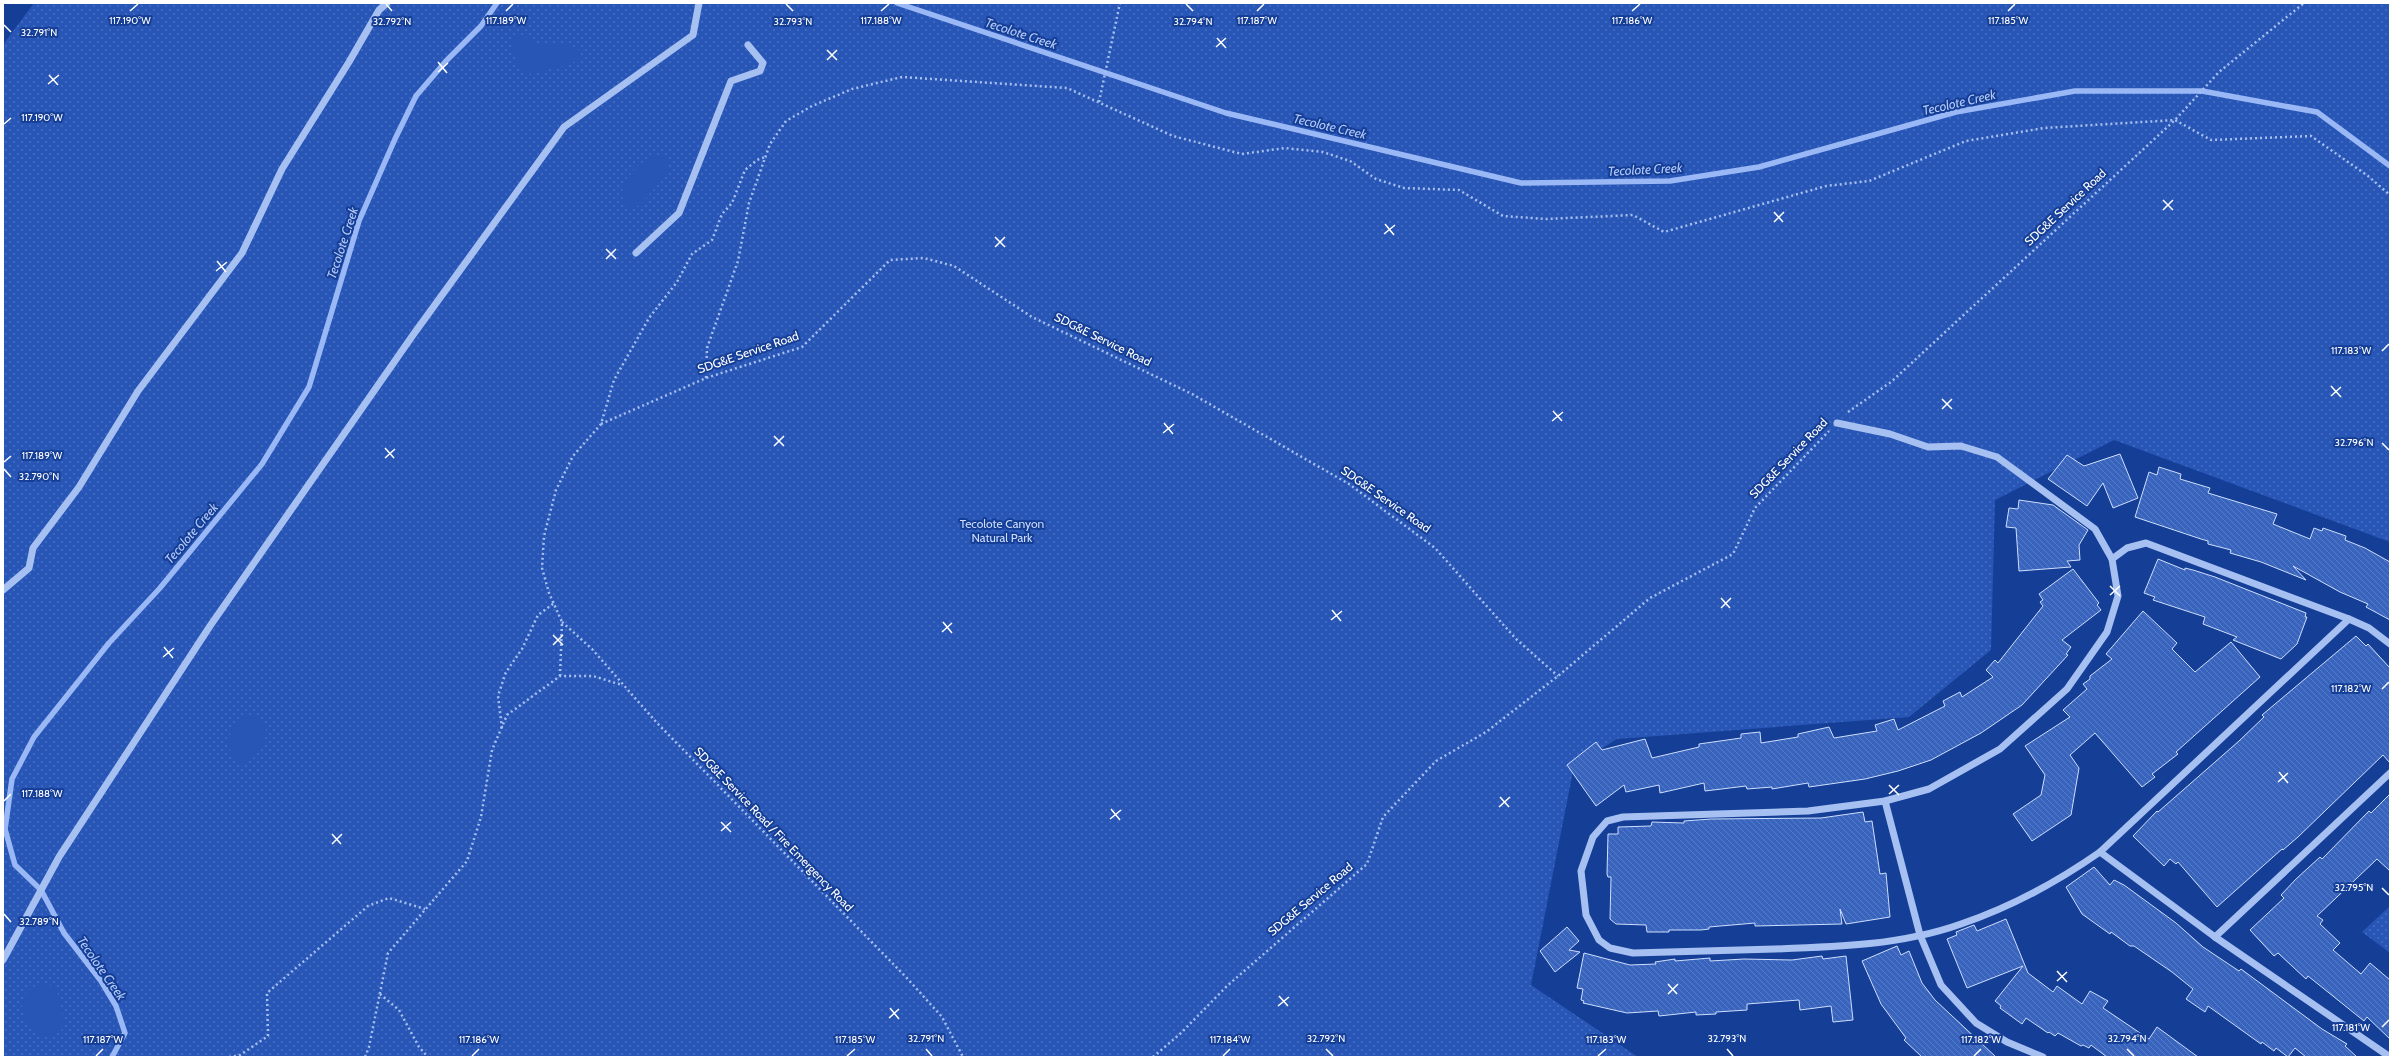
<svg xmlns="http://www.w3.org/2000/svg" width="2393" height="1060" font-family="Cabin,sans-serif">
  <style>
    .grass { fill: url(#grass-dots) }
    .garden { fill: #2856b6 }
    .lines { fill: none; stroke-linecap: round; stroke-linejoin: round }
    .stream { stroke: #99b8f5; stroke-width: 5.5 }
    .building { fill: url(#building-back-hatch); stroke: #cedefd }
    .path { stroke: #a7c0f2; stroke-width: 2.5; stroke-dasharray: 2 3; stroke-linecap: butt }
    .minor { stroke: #a7c0f2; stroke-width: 7 }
    .ticks { fill: none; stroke: #fff; stroke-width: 1.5 }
    .labels { text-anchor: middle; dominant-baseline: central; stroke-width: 4; stroke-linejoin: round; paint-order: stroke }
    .street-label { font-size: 12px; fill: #fff; stroke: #153e97 }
    .park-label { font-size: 12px; fill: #cedefd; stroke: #153e97 }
    .water-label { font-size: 13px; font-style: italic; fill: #b3caf9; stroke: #153e97 }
    .ticks-label { font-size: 10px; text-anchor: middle; fill: #fff; stroke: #153e97; stroke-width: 4; stroke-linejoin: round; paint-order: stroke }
  </style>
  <defs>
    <pattern id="grass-dots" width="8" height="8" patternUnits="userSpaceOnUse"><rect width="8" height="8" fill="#2856b6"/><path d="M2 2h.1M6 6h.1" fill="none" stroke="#486fc1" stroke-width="1.8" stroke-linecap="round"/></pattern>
    <pattern id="building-back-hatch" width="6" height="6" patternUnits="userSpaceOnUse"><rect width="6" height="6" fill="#3964bd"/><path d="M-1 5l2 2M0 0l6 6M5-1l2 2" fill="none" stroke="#577bc7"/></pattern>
  </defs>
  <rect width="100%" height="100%" fill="#153e97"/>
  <!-- grass -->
  <g class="grass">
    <polygon points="34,3 2390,3 2390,542 2114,440 1995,500 1991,650 1909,717 1617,739 1574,766 1531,985 1638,1057 3,1057 3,49 5,42"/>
    <polygon points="2390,906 2390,953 2362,932"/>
  </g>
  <!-- garden -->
  <g class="garden">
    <path d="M519 34 540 45H571L580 51 581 57 571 64 525 75C518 68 509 46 513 36Z"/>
    <path d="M656 156 663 157 668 163 669 168 665 177 639 206 629 207C609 192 637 160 656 156Z"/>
    <path d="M253 715C279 720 261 763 241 763 219 751 229 717 253 715Z"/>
    <path d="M41 985H49L57 990 64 1021 62 1030C34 1057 0 993 41 985Z"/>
  </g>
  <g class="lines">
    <!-- stream -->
    <g class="stream">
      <polyline points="897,3 1226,113 1521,183 1670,181 1759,167 1956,112 2075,91 2202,91 2317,112 2390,166"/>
      <polyline points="112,1057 125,1033 116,1006 101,981 64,933 41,890 15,865 5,829 12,779 34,737 109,643 160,588 262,464 309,387 359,221 395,139 416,96 446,61 481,26 497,3"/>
    </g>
  </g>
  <!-- building -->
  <g class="building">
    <polygon points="2120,454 2138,498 2113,508 2103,483 2087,506 2048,479 2067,455 2084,466"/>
    <polygon points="2159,467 2181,474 2180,479 2210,488 2208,493 2277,514 2273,524 2310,539 2314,528 2322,531 2323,528 2346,536 2345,540 2365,548 2390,562 2390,620 2366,607 2368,604 2340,592 2293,566 2306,580 2261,562 2230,553 2231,550 2208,544 2208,541 2201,539 2135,517 2149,472 2157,475"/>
    <polygon points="2019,500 2053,505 2088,530 2079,545 2080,560 2067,561 2071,567 2019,571 2016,528 2006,527 2009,508 2018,509"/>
    <polygon points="2158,559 2185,570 2185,568 2193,570 2215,577 2306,613 2305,617 2307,617 2297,644 2281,659 2233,640 2237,637 2203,624 2205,617 2153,600 2155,597 2144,593"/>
    <polygon points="2073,569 2099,603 2097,605 2101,610 2062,640 2071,647 2066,654 2068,655 2022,705 1981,733 1931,760 1898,771 1865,779 1809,787 1808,783 1772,789 1772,787 1747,789 1746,786 1705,791 1704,783 1660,793 1659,785 1626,792 1624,785 1596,806 1567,765 1596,742 1602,750 1645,739 1652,758 1699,747 1699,744 1741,738 1741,734 1760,732 1761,743 1798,737 1798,734 1829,727 1834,738 1877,731 1875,725 1894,719 1898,730 1945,706 1943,701 1960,692 1962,697 1993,677 1986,670 1995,660 1998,663 2043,606 2040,602 2043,600 2039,594"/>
    <polygon points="2143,611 2177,643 2172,649 2195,672 2231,642 2260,677 2176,752 2178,754 2152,774 2155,777 2142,787 2095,733 2070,755 2079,768 2071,815 2032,841 2013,814 2041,795 2045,775 2025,746 2070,717 2063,710 2087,689 2083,684 2090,679 2090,676 2112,659 2106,654"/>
    <polygon points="2356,636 2366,646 2368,644 2390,668 2390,763 2383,755 2298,837 2283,850 2282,849 2217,907 2178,862 2176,864 2170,859 2164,866 2133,836 2157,811 2158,812 2239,741 2264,717 2262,715"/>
    <polygon points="2390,794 2390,871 2377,859 2317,916 2323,920 2320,924 2340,943 2333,950 2361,974 2370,963 2390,980 2390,1039 2367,1017 2364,1021 2308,976 2306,979 2278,953 2274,956 2250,930 2284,898 2281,895 2296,879 2320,857 2322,859 2369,811 2371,813"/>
    <polygon points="1863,812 1865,822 1872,821 1880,874 1886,873 1890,917 1846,924 1840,909 1842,924 1755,926 1755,923 1709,927 1709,929 1701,930 1669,930 1669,932 1647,932 1646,925 1616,924 1610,919 1611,877 1608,877 1607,874 1608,834 1618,834 1618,827 1651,826 1652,822 1684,823 1684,821 1711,819 1821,818"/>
    <polygon points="2094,867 2110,885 2114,880 2124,885 2176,923 2203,947 2239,971 2241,969 2322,1029 2347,1044 2345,1046 2357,1057 2306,1057 2295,1048 2288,1057 2276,1048 2274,1051 2262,1042 2261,1044 2208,1006 2205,1012 2186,999 2193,989 2172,972 2134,946 2130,946 2111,932 2110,934 2082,914 2066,887"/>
    <polygon points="2006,919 2028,973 2053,992 2057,986 2082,1004 2090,991 2108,1001 2103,1008 2149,1039 2157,1027 2198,1057 2107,1057 2091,1045 2089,1048 2083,1045 2081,1046 2058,1033 2055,1036 2049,1032 2048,1033 2026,1018 2022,1024 2000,1008 2001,1006 1995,1001 2023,966 1967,988 1947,939 1957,935 1956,932 1974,925 1977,931"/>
    <polygon points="1567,927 1579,941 1569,950 1580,952 1555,972 1540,951"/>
    <polygon points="1897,946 1901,955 1909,951 1922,983 1935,1000 1996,1057 1922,1057 1904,1040 1906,1038 1881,1004 1862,961"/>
    <polygon points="1584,953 1630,965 1656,964 1655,962 1675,959 1675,961 1710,958 1710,961 1744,959 1792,960 1822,956 1823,959 1846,956 1853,1020 1833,1022 1831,1006 1800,1010 1799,1000 1747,1004 1747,1010 1716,1012 1716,1014 1696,1015 1696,1012 1659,1016 1658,1011 1627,1013 1583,1003 1584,1001 1581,1000 1583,989 1577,988"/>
  </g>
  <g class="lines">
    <!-- path -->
    <g class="path">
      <polyline points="1099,102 1120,3"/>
      <polyline points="706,378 707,348 738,261 749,203 770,144 786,121 812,106 852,89 902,77 1067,88 1173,136 1242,154 1285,148 1323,152 1350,161 1376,179 1404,188 1459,190 1503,216 1546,219 1633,215 1664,232 1826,186 1869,181 1966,141 2044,128 2175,120 2211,140 2311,136 2368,176 2390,195"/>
      <polyline points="1848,412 1891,382 2175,120 2219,72 2304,3"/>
      <polyline points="601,424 706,378 802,347 890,260 924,258 954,266 1032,317 1192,394 1349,484 1435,548 1516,639 1558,676"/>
      <polyline points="562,622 592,649 657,723 906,977 942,1017 963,1057"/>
      <polyline points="560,676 562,622 549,593 542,568 544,536 556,490 573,456 601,424 614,380 649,318 677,282 692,254 712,240 722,214 732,203 745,170 757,160 765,157"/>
      <polyline points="502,728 498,696 506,672 522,649 538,615 554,603"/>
      <polyline points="380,994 399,1010 419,1047 428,1057"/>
      <polyline points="229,1057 240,1055 268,1036 267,993 368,906 389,898 425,909"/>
      <polyline points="365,1057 369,1047 388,953 467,861 481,817 492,750 507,715 560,676 593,676 622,685"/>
      <polyline points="1153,1057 1181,1033 1227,986 1367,864 1383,817 1436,761 1486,732 1558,676 1650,598 1733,554 1755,508 1829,431"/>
    </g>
    <!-- minor -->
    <g class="minor">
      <polyline points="636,253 679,213 731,81 760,71 763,63 748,45"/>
      <polyline points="1837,423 1890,434 1928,447 1961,446 1997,457 2095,529 2112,559"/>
      <polyline points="3,590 29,568 33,548 79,487 138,391 242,253 282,169 349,62 379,10 387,3"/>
      <path d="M2349 619 2100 852C2057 882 2011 907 1961 924 1902 945 1837 947 1775 949 1728 950 1680 952 1633 953L1610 948 1599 940 1586 915 1581 871 1593 837 1607 821 1623 817 1808 811 1885 801 1929 789 2000 749 2067 689 2107 632 2118 596 2112 559 2127 548 2146 543 2349 619 2369 628 2390 644"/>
      <polyline points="1885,801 1920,935 1941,985 1976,1023 2007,1042 2043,1057"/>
      <polyline points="2100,852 2215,937 2390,1057"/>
      <polyline points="2215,937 2390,773"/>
      <polyline points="3,960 59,857 210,626 413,335 564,127 693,35 699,3"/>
    </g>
  </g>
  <!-- ticks -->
  <path class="ticks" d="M386 4 392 11M786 4 793 11M1186 4 1193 11M130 11 138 4M506 11 513 4M881 11 889 4M1257 11 1264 4M1632 11 1640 4M2008 11 2015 4M4 25 11 32M1217 38 1226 48M1216 47 1226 38M827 50 837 60M827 60 837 50M438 62 447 73M438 72 448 63M49 75 58 85M48 84 59 75M4 124 11 118M2163 200 2173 210M2163 210 2173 200M1774 212 1783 222M1774 222 1784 212M1385 224 1394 235M1384 234 1395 225M995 237 1005 247M995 247 1005 237M606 249 616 259M606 259 616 249M217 261 226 272M216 271 227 262M2382 351 2389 344M2331 386 2341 397M2331 396 2341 387M1942 399 1952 409M1942 409 1952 399M1553 411 1562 421M1552 421 1563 412M1164 423 1173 434M1163 433 1174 424M774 436 784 446M2382 443 2389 450M774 446 784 436M385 448 394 458M385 458 395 449M4 462 11 456M4 469 11 477M2110 586 2120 596M2110 595 2120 586M1721 598 1730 608M1721 608 1731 598M1332 610 1341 621M1331 620 1342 611M943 622 952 633M942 632 952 623M553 635 563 645M553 645 563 635M164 647 173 658M163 657 174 648M2382 689 2389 682M2279 772 2288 783M2278 782 2288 773M1889 785 1899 795M1889 794 1899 785M1500 797 1509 807M4 801 11 794M1499 807 1510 797M1111 809 1120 820M1110 819 1121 810M721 822 731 832M721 831 731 822M332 834 341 844M332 844 342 834M2382 888 2389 895M4 914 11 922M2057 971 2067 982M2057 981 2067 972M1668 984 1677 994M1668 994 1678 984M1279 996 1288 1006M1278 1006 1289 997M890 1008 899 1019M889 1018 899 1009M2382 1027 2389 1020M926 1049 932 1056M1326 1049 1333 1056M1727 1049 1733 1056M2127 1049 2134 1056M96 1056 103 1049M472 1056 479 1049M847 1056 855 1049M1223 1056 1230 1049M1598 1056 1606 1049M1974 1056 1981 1049"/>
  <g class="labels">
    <!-- street labels -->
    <g class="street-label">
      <text transform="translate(2065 207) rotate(-43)">SDG&amp;E Service Road</text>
      <text transform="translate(1103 339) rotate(26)">SDG&amp;E Service Road</text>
      <text transform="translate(748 352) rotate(-19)">SDG&amp;E Service Road</text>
      <text transform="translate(1788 458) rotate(-46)">SDG&amp;E Service Road</text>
      <text transform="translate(1386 499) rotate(35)">SDG&amp;E Service Road</text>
      <text transform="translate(774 829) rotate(46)">SDG&amp;E Service Road / Fire Emergency Road</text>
      <text transform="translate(1310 899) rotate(-40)">SDG&amp;E Service Road</text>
    </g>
    <!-- park labels -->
    <g class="park-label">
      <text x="1002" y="523">Tecolote Canyon<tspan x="1002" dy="14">Natural Park</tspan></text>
    </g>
    <!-- water labels -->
    <g class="water-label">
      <text transform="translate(1021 33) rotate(18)">Tecolote Creek</text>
      <text transform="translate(1959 102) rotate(-13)">Tecolote Creek</text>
      <text transform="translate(1330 126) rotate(13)">Tecolote Creek</text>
      <text transform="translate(1645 169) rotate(-3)">Tecolote Creek</text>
      <text transform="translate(342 243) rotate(-72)">Tecolote Creek</text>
      <text transform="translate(191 533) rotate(-50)">Tecolote Creek</text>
      <text transform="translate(102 968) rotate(55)">Tecolote Creek</text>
    </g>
  </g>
  <g class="ticks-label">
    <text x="130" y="24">117.190°W</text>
    <text x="506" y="24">117.189°W</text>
    <text x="881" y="24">117.188°W</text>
    <text x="1257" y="24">117.187°W</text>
    <text x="1632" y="24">117.186°W</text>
    <text x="2008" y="24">117.185°W</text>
    <text x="392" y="25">32.792°N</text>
    <text x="793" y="25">32.793°N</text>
    <text x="1193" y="25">32.794°N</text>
    <text x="39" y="36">32.791°N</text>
    <text x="42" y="121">117.190°W</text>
    <text x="2351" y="354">117.183°W</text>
    <text x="2354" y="446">32.796°N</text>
    <text x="42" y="459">117.189°W</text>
    <text x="39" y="480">32.790°N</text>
    <text x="2351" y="692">117.182°W</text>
    <text x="42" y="797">117.188°W</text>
    <text x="2354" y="891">32.795°N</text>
    <text x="39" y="925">32.789°N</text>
    <text x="2351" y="1031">117.181°W</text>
    <text x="926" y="1042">32.791°N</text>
    <text x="1326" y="1042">32.792°N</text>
    <text x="1727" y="1042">32.793°N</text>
    <text x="2127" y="1042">32.794°N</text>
    <text x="103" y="1043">117.187°W</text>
    <text x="479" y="1043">117.186°W</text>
    <text x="855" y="1043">117.185°W</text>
    <text x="1230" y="1043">117.184°W</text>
    <text x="1606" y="1043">117.183°W</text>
    <text x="1981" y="1043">117.182°W</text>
  </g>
  <!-- border -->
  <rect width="2393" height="1060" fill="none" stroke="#ffffff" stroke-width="8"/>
</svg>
